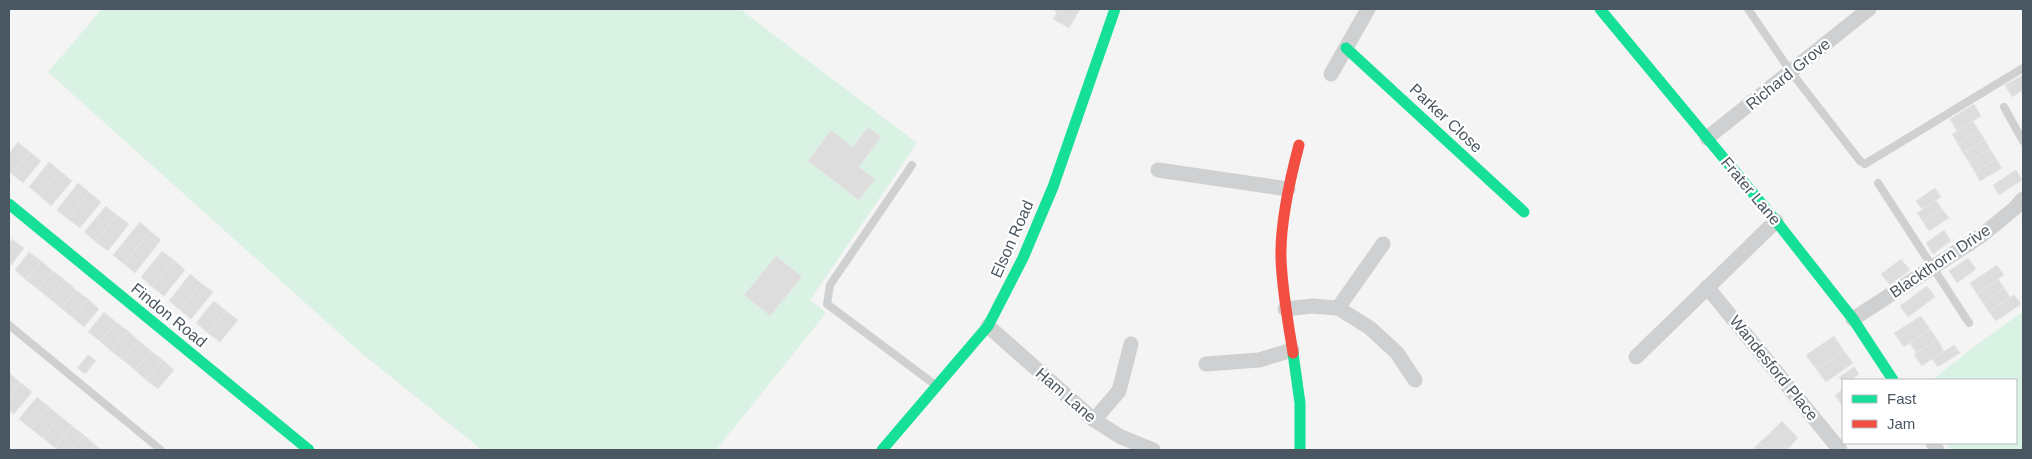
<svg xmlns="http://www.w3.org/2000/svg" width="2032" height="459" font-family="Arial,sans-serif">
  <style>
    .green { fill: #d9f2e3 }
    .building { fill: #ddddde; stroke: #e5e6e7 }
    .lines { fill: none; stroke-linecap: round; stroke-linejoin: round }
    .lane { stroke: #ced0d2; stroke-width: 8 }
    .street { stroke: #ced0d2; stroke-width: 15 }
    .fast { stroke: #16e098; stroke-width: 11 }
    .jam { stroke: #f24e42; stroke-width: 11 }
    .labels { text-anchor: middle; dominant-baseline: central; stroke-width: 4.5; stroke-linejoin: round; paint-order: stroke }
    .street-label { font-size: 16px; fill: #4a5661; stroke: #fff }
  </style>
  <rect width="100%" height="100%" fill="#f4f4f4"/>
  <!-- green -->
  <g class="green">
    <polygon points="102,9 740,9 917,143 810,300 826,313 716,450 482,450 360,352 48,72"/>
    <polygon points="2023,312 2023,450 1951,450 1946,443 2016,443 2016,380 1932,380 1983,340"/>
  </g>
  <!-- building -->
  <g class="building">
    <polygon points="1052,9 1080,9 1069,28 1053,19 1057,12"/>
    <polygon points="2023,75 2023,90 2012,97 2005,85"/>
    <polygon points="1974,104 1981,116 1957,131 1950,119"/>
    <polygon points="1973,121 1979,131 1958,144 1952,134"/>
    <polygon points="868,127 881,137 859,167 875,179 859,200 808,161 831,130 853,147"/>
    <polygon points="1979,131 1985,140 1963,153 1958,144"/>
    <polygon points="1985,140 1990,149 1969,162 1963,153"/>
    <polygon points="18,142 30,152 12,174 9,171 9,154"/>
    <polygon points="1990,149 1996,159 1975,172 1969,162"/>
    <polygon points="30,152 41,161 23,183 12,174"/>
    <polygon points="1996,159 2002,168 1980,181 1975,172"/>
    <polygon points="49,162 60,171 40,196 29,187"/>
    <polygon points="2016,170 2022,180 1999,195 1993,185"/>
    <polygon points="60,171 72,181 51,206 40,196"/>
    <polygon points="78,183 89,192 68,219 57,210"/>
    <polygon points="1935,188 1941,197 1922,209 1916,201"/>
    <polygon points="89,192 101,202 80,228 68,219"/>
    <polygon points="1936,200 1942,209 1923,222 1917,213"/>
    <polygon points="106,206 117,215 96,242 84,232"/>
    <polygon points="1942,209 1949,218 1929,231 1923,222"/>
    <polygon points="117,215 129,224 108,251 96,242"/>
    <polygon points="140,222 150,231 124,264 113,255"/>
    <polygon points="1944,230 1951,241 1933,254 1926,243"/>
    <polygon points="150,231 161,240 135,273 124,264"/>
    <polygon points="12,239 24,248 9,268 9,244"/>
    <polygon points="162,251 174,260 152,287 141,277"/>
    <polygon points="29,252 41,261 26,280 15,270"/>
    <polygon points="776,256 802,277 770,316 744,295"/>
    <polygon points="1968,258 1976,269 1957,283 1949,271"/>
    <polygon points="1901,259 1910,270 1890,285 1881,274"/>
    <polygon points="174,260 185,270 164,296 152,287"/>
    <polygon points="41,261 53,271 38,289 26,280"/>
    <polygon points="1997,265 2004,275 1977,294 1970,283"/>
    <polygon points="53,271 65,280 50,299 38,289"/>
    <polygon points="190,274 201,283 180,310 169,301"/>
    <polygon points="1998,279 2004,288 1983,303 1977,294"/>
    <polygon points="65,280 76,290 61,308 50,299"/>
    <polygon points="201,283 213,292 191,319 180,310"/>
    <polygon points="1927,286 1935,297 1908,317 1900,306"/>
    <polygon points="2004,288 2010,297 1989,312 1983,303"/>
    <polygon points="76,290 88,299 73,318 61,308"/>
    <polygon points="2014,295 2021,304 1996,321 1989,312"/>
    <polygon points="88,299 99,309 84,327 73,318"/>
    <polygon points="214,301 226,311 208,333 196,323"/>
    <polygon points="226,311 238,320 220,342 208,333"/>
    <polygon points="104,312 116,322 100,341 88,332"/>
    <polygon points="1921,316 1930,329 1904,347 1894,333"/>
    <polygon points="116,322 128,331 111,351 100,341"/>
    <polygon points="1930,329 1937,339 1916,353 1910,343"/>
    <polygon points="128,331 139,341 123,360 111,351"/>
    <polygon points="1834,336 1844,351 1817,370 1806,355"/>
    <polygon points="1937,339 1944,351 1922,366 1914,355"/>
    <polygon points="139,341 151,351 135,370 123,360"/>
    <polygon points="1954,345 1960,353 1938,367 1932,359"/>
    <polygon points="151,351 163,360 146,380 135,370"/>
    <polygon points="1844,351 1853,363 1826,382 1817,370"/>
    <polygon points="88,355 96,361 85,374 77,368"/>
    <polygon points="163,360 174,370 158,389 146,380"/>
    <polygon points="1854,367 1859,374 1850,380 1843,380 1843,383 1839,377"/>
    <polygon points="9,373 20,382 9,397"/>
    <polygon points="20,382 32,392 14,414 9,410 9,397"/>
    <polygon points="1843,389 1843,407 1835,395"/>
    <polygon points="37,397 49,407 31,429 19,419"/>
    <polygon points="49,407 60,416 43,438 31,429"/>
    <polygon points="60,416 72,426 55,448 43,438"/>
    <polygon points="1782,421 1798,438 1788,449 1771,432"/>
    <polygon points="72,426 84,435 72,450 58,450 55,448"/>
    <polygon points="1771,432 1788,449 1786,450 1767,450 1759,443"/>
    <polygon points="84,435 95,445 91,450 72,450"/>
    <polygon points="1759,443 1767,450 1752,450"/>
    <polygon points="95,445 102,450 91,450"/>
  </g>
  <g class="lines">
    <!-- lane -->
    <g class="lane">
      <polyline points="1748,9 1791,72 1860,161 1865,164 2023,68"/>
      <polyline points="2004,107 2023,141"/>
      <polyline points="912,165 830,285 827,304 934,384"/>
      <polyline points="1878,183 1969,323"/>
      <polyline points="9,325 161,450"/>
    </g>
    <!-- street -->
    <g class="street">
      <polyline points="1331,74 1368,9"/>
      <polyline points="1707,138 1869,9"/>
      <polyline points="1158,170 1288,189"/>
      <polyline points="1707,287 1840,450"/>
      <polyline points="1338,308 1383,244"/>
      <polyline points="1285,309 1312,306 1338,308 1370,328 1397,353 1415,380"/>
      <polyline points="1853,319 1981,236 2015,208 2023,199"/>
      <polyline points="988,326 1094,420 1121,437 1153,450"/>
      <polyline points="1636,357 1776,221"/>
      <polyline points="1206,364 1259,360 1292,350"/>
      <polyline points="1094,420 1119,391 1131,344"/>
      <polyline points="1933,443 1937,450"/>
    </g>
    <!-- fast -->
    <g class="fast">
      <polyline points="1600,9 1776,221 1853,319 1893,380"/>
      <polyline points="1346,48 1524,212"/>
      <polyline points="9,204 309,450"/>
      <polyline points="1293,353 1300,403 1300,450"/>
      <polyline points="882,450 988,326 1023,258 1053,187 1115,9"/>
    </g>
    <!-- jam -->
    <path class="jam" d="M1293 353C1288 322 1282 290 1281 258 1280 223 1290 179 1299 145"/>
  </g>
  <g class="labels">
    <!-- street labels -->
    <g class="street-label">
      <text transform="translate(1788 74) rotate(-39)">Richard Grove</text>
      <text transform="translate(1446 118) rotate(43)">Parker Close</text>
      <text transform="translate(1751 191) rotate(50)">Frater Lane</text>
      <text transform="translate(1012 239) rotate(-66)">Elson Road</text>
      <text transform="translate(1940 261) rotate(-34)">Blackthorn Drive</text>
      <text transform="translate(169 315) rotate(39)">Findon Road</text>
      <text transform="translate(1774 368) rotate(51)">Wandesford Place</text>
      <text transform="translate(1066 395) rotate(41)">Ham Lane</text>
    </g>
  </g>
  <!-- border -->
  <rect width="2032" height="459" fill="none" stroke="#4a5661" stroke-width="20"/>
  <!-- legend -->
  <rect x="1842" y="379" width="175" height="65" fill="#ffffff" stroke="#b7bbc0"/>
  <rect x="1852" y="395" width="25" height="8" fill="#16e098" stroke="#b7bbc0"/>
  <text x="1887" y="404" font-size="15" fill="#4a5661">Fast</text>
  <rect x="1852" y="420" width="25" height="8" fill="#f24e42" stroke="#b7bbc0"/>
  <text x="1887" y="429" font-size="15" fill="#4a5661">Jam</text>
</svg>
